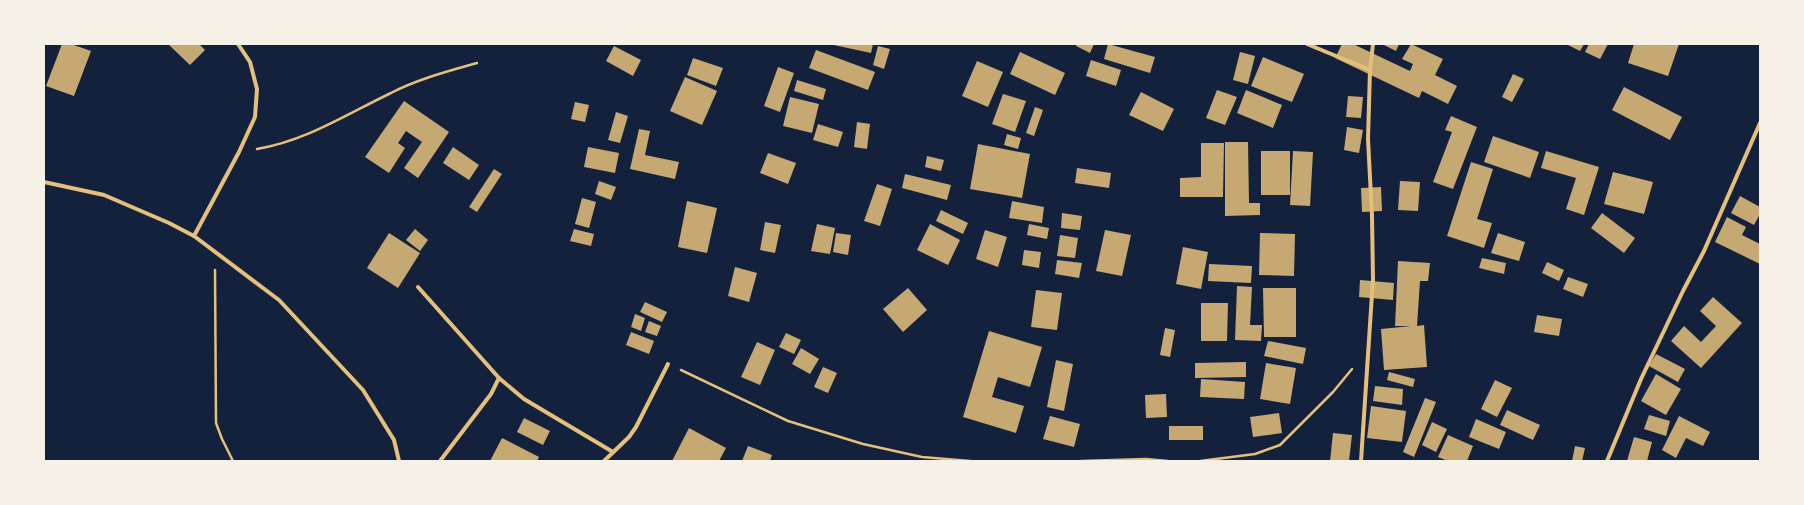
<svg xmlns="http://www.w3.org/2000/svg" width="1804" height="505" font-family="Roboto,sans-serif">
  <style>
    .building { fill: #c6a872 }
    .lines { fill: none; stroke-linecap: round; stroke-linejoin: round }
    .path { stroke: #e5c07b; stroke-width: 2.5 }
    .minor { stroke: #e5c07b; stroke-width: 4 }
  </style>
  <rect width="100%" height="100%" fill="#14213d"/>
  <!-- building -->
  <g class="building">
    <polygon points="62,44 71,44 91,51 74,96 46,86"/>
    <polygon points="168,44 199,44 205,50 190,65"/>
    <polygon points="829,44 873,44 871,53"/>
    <polygon points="1077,44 1094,44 1090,53 1076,46"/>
    <polygon points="1108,44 1155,57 1150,73 1104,59"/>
    <polygon points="1342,44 1353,44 1410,71 1413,64 1402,59 1411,44 1443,59 1435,75 1457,86 1448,104 1422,91 1419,98 1335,58"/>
    <polygon points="1382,44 1399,44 1396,51"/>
    <polygon points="1566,44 1584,44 1580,51"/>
    <polygon points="1589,44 1608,44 1600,59 1585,52"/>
    <polygon points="1634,44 1679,44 1668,76 1628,63"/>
    <polygon points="614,46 641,60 633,76 606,61"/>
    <polygon points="878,46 890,49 884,69 873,65"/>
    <polygon points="816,50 875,72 868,90 809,68"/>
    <polygon points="1020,52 1065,73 1055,95 1010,74"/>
    <polygon points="1240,52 1255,56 1248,84 1233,80"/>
    <polygon points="1263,57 1304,74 1292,102 1251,86"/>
    <polygon points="693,58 723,68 716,86 687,75"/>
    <polygon points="1091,60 1121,70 1116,86 1086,76"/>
    <polygon points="977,61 1003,72 988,107 962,96"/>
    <polygon points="778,67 794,73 780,112 764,106"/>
    <polygon points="1513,74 1524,79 1512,102 1502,97"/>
    <polygon points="685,77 717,91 702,125 670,111"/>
    <polygon points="797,80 826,89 823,100 794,91"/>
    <polygon points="1624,87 1682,117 1670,140 1612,110"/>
    <polygon points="1217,90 1237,97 1225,125 1206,118"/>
    <polygon points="1246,90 1282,105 1273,128 1237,113"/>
    <polygon points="1141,92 1174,109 1163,131 1129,115"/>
    <polygon points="1003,94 1026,101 1015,132 992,124"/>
    <polygon points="1348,96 1363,97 1361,118 1346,117"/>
    <polygon points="790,97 819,104 812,133 783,126"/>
    <polygon points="404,101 449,132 418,178 404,168 422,142 406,131 398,143 405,148 389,173 365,157"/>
    <polygon points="575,102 589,105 585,122 571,119"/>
    <polygon points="1035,107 1043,110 1034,136 1026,133"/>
    <polygon points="616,112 628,116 620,143 608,140"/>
    <polygon points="1451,116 1477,127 1453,189 1433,182 1452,132 1445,130"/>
    <polygon points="857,122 870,124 867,149 854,147"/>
    <polygon points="818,124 843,132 838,147 813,140"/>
    <polygon points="1347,127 1363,130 1359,153 1344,150"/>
    <polygon points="639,129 650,131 645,155 679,162 675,179 630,169"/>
    <polygon points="1007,134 1021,138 1018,149 1004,145"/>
    <polygon points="1493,136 1539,152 1530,178 1484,162"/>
    <polygon points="1225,142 1248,142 1249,203 1260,203 1260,215 1225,216"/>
    <polygon points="1201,143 1224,143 1223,197 1180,197 1180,178 1201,177"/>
    <polygon points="978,144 1030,154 1022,198 970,189"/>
    <polygon points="453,147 479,165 469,180 443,163"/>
    <polygon points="588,147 619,153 615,173 584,167"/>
    <rect x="1261" y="151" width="29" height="44"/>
    <polygon points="1293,151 1313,152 1310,206 1290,205"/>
    <polygon points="1546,151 1599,167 1584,215 1566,209 1576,178 1541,168"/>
    <polygon points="768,153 796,163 788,184 760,173"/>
    <polygon points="927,156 944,160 941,171 925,167"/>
    <polygon points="1471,162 1493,169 1477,219 1492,223 1484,248 1447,236"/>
    <polygon points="1077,168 1111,173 1109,188 1075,183"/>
    <polygon points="494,169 502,174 477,212 469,207"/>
    <polygon points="1613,172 1653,182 1644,214 1604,204"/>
    <polygon points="905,174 951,185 947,200 902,188"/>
    <polygon points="599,181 616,187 611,200 595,194"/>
    <polygon points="1400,181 1420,182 1418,211 1398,210"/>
    <polygon points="877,184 892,189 880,226 864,221"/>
    <polygon points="1381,187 1382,211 1362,212 1361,188"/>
    <polygon points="1740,196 1760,207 1760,214 1754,225 1731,213"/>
    <polygon points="582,198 596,202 589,228 575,224"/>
    <polygon points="687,201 717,208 707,253 678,247"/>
    <polygon points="1012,201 1044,207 1042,223 1009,218"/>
    <polygon points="941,210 968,223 963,234 936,221"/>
    <polygon points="1062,213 1082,216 1080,230 1061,228"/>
    <polygon points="1602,213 1635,238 1624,253 1591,228"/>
    <polygon points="1727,217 1746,227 1742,235 1760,244 1760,264 1715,242"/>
    <polygon points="765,222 781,225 775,253 760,250"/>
    <polygon points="817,224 835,228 830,254 811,251"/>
    <polygon points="930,224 960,240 948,265 917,250"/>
    <polygon points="1029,224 1049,228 1047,239 1027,235"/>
    <polygon points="415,229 428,240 420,251 406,240"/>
    <polygon points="574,229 594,234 591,246 570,241"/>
    <polygon points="985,230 1007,237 998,267 976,259"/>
    <polygon points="1105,230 1131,235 1122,276 1096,271"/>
    <polygon points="389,233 420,253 398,288 367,268"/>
    <polygon points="836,233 851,235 848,255 833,252"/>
    <polygon points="1260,233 1295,234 1294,276 1259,275"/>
    <polygon points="1498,233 1525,242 1519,261 1491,253"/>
    <polygon points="1060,235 1078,238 1075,258 1057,256"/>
    <polygon points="1183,247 1208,252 1201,289 1176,284"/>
    <polygon points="1024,250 1041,252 1039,268 1022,265"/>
    <polygon points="1482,258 1506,263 1504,274 1479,268"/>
    <polygon points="1057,260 1082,263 1079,278 1055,274"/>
    <polygon points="1398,261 1430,263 1428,281 1420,281 1417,326 1424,325 1427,367 1384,370 1381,329 1411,326 1395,326"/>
    <polygon points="1547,262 1564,270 1559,281 1542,273"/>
    <polygon points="1209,264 1252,266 1251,283 1208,281"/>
    <polygon points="735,267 757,273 749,302 728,296"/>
    <polygon points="1568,277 1588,284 1583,297 1563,289"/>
    <polygon points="1360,280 1394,283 1393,300 1359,297"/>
    <polygon points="1237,286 1252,287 1250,325 1262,325 1261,341 1235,340"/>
    <polygon points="908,288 927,310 903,332 883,309"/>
    <polygon points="1263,288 1296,288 1296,337 1264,337"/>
    <polygon points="1036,290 1062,293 1057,330 1031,327"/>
    <polygon points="1713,297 1742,323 1701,368 1671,341 1684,326 1701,342 1716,326 1700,311"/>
    <polygon points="645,302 667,312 662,322 640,312"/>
    <polygon points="1201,303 1228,303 1227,341 1201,341"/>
    <polygon points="635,314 645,318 641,331 631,327"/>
    <polygon points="1537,315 1562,319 1559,336 1534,332"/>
    <polygon points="649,321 661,326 657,336 645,332"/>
    <polygon points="1165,328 1175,330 1170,357 1160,355"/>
    <polygon points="989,331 1042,347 1030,387 998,377 992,397 1024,406 1016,433 963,417"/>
    <polygon points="631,332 654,341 649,354 626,345"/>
    <polygon points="786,333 801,340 794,354 779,347"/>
    <polygon points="1268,341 1306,348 1303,364 1264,356"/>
    <polygon points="757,342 775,350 760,385 741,377"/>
    <polygon points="801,348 819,359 810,374 792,364"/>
    <polygon points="1656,354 1685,369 1678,382 1649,366"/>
    <polygon points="1056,360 1073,364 1064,411 1047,407"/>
    <polygon points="1246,362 1246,377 1195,378 1195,363"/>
    <polygon points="1266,363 1296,368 1290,404 1260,399"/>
    <polygon points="823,367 837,373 828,393 814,387"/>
    <polygon points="1389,372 1415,379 1413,387 1387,380"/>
    <polygon points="1656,374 1681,389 1666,415 1641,401"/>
    <polygon points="1201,379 1245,382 1244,399 1200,397"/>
    <polygon points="1495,380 1512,388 1497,417 1481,409"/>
    <polygon points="1375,386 1403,389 1402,405 1373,401"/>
    <polygon points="1166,394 1167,417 1146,418 1145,395"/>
    <polygon points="1425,398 1436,402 1414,457 1403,452"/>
    <polygon points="1371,406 1406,411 1402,442 1367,438"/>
    <polygon points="1507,410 1540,425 1533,440 1500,425"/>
    <polygon points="1279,413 1282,433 1253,437 1250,417"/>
    <polygon points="1649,415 1670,421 1666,436 1644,429"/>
    <polygon points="1050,416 1080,424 1074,447 1043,439"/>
    <polygon points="1679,416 1710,432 1703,446 1686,438 1676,458 1662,450"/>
    <polygon points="524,418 550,431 543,445 517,432"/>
    <polygon points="1476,419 1506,432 1499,449 1469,437"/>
    <polygon points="1432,422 1447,429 1436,452 1422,445"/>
    <rect x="1169" y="426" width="34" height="14"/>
    <polygon points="689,428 726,448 719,461 672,461"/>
    <polygon points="1333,433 1352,435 1349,461 1330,461"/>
    <polygon points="1448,435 1473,446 1467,461 1448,461 1438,457"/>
    <polygon points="1634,437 1652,442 1647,461 1627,461"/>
    <polygon points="502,438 539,457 537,461 490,461"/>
    <polygon points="748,446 772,455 770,461 742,461"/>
    <polygon points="1575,446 1585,448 1582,461 1572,461"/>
  </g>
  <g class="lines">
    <!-- path -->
    <g class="path">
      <path d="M257 149C306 141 347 114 391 93 418 79 449 71 477 63"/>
      <polyline points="215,270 216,423 222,439 233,461"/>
      <polyline points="681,370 788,421 863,444 922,457 970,461"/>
      <polyline points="1081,461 1146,459 1168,461"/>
      <polyline points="1200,461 1255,454 1280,445 1333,392 1352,369"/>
    </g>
    <!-- minor -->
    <g class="minor">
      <polyline points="1307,44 1370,70"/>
      <polyline points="44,182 104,195 169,223 194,236 279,300 363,390 394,440 399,461"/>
      <polyline points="194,236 239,152 255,117 257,89 250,62 238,44"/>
      <polyline points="418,287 499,378 524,399 613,452"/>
      <polyline points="440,461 491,394 499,378"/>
      <polyline points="604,461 629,437 636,427 668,364"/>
      <polyline points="1361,461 1373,279 1372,216 1368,139 1370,70 1373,44"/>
      <polyline points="1607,461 1641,379 1683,291 1704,251 1760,123"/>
    </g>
  </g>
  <!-- border -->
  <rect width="1804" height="505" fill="none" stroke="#f6f1e7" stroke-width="90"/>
</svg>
